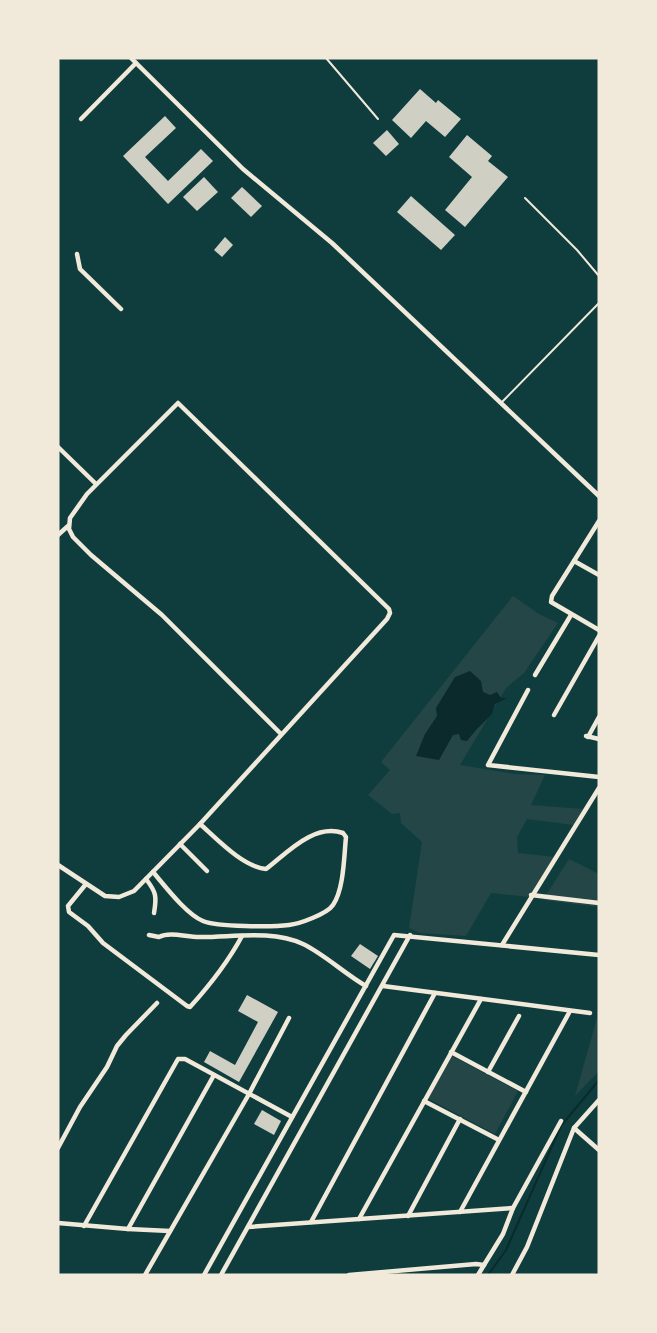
<svg xmlns="http://www.w3.org/2000/svg" width="657" height="1333" font-family="Rubik,sans-serif">
  <style>
    .green { fill: #244646 }
    .water { fill: #0a2a2b }
    .lines { fill: none; stroke-linecap: round; stroke-linejoin: round }
    .stream { stroke: #0a2a2b; stroke-width: 2 }
    .building { fill: #cfcfc3 }
    .service { stroke: #f1e9da; stroke-width: 2 }
    .minor { stroke: #f1e9da; stroke-width: 4.5 }
  </style>
  <rect width="100%" height="100%" fill="#0f3d3e"/>
  <!-- green -->
  <g class="green">
    <polygon points="513,596 539,614 558,623 524,673 506,688 460,765 515,774 545,775 531,805 583,809 574,825 527,819 517,837 518,853 555,857 530,897 491,893 466,936 420,933 409,928 422,842 401,823 400,813 392,814 368,795 390,770 381,762"/>
    <polygon points="569,859 599,874 599,907 543,900"/>
    <polygon points="599,1001 599,1071 575,1096 597,1018"/>
    <polygon points="450,1055 518,1091 495,1134 427,1098"/>
  </g>
  <!-- water -->
  <polygon class="water" points="470,671 481,681 483,692 490,695 497,692 501,698 507,698 495,704 492,714 476,730 467,741 461,740 459,734 453,735 439,760 416,756 425,734 437,716 436,708 455,677"/>
  <g class="lines">
    <!-- stream -->
    <polyline class="stream" points="488,1275 506,1250 561,1126 599,1080"/>
  </g>
  <!-- building -->
  <g class="building">
    <polygon points="420,89 436,103 438,100 461,119 445,137 426,121 411,138 392,120"/>
    <polygon points="165,116 176,128 145,157 168,181 201,149 213,161 168,204 123,156"/>
    <polygon points="387,130 399,144 386,156 373,143"/>
    <polygon points="467,135 492,156 488,161 508,177 465,227 445,210 472,177 449,157"/>
    <polygon points="204,177 218,192 197,211 183,197"/>
    <polygon points="242,187 262,206 251,217 231,198"/>
    <polygon points="411,196 455,235 441,250 397,212"/>
    <polygon points="225,237 233,245 222,257 214,250"/>
    <polygon points="360,944 378,956 370,969 351,956"/>
    <polygon points="247,995 278,1012 239,1082 204,1062 210,1051 235,1065 258,1022 238,1011"/>
    <polygon points="262,1110 281,1121 274,1135 254,1124"/>
  </g>
  <g class="lines">
    <!-- service -->
    <g class="service">
      <polyline points="326,58 378,119"/>
      <polyline points="525,198 577,250 599,276"/>
      <polyline points="502,402 599,303"/>
    </g>
    <!-- minor -->
    <g class="minor">
      <polyline points="131,58 243,169 332,243 599,496"/>
      <polyline points="81,119 136,63"/>
      <polyline points="77,254 80,269 121,309"/>
      <polyline points="58,447 96,484"/>
      <polyline points="599,521 552,596 551,602 599,630"/>
      <polyline points="58,535 68,526"/>
      <polyline points="574,561 599,575"/>
      <polyline points="535,675 571,615"/>
      <polyline points="528,690 488,765 599,777"/>
      <polyline points="554,715 599,636"/>
      <polyline points="586,736 599,739"/>
      <polyline points="588,737 599,717"/>
      <polyline points="180,844 207,871"/>
      <polyline points="58,865 105,896 119,897 134,891 200,824 387,619 390,613 389,609 178,403 87,494 70,518 69,529 73,537 91,555 162,615 281,734"/>
      <path d="M153 872C165 886 186 914 203 921 217 927 273 927 289 925 299 924 327 914 333 905 344 889 344 856 346 837L343 833C314 823 287 853 266 869 243 867 217 839 200 824"/>
      <path d="M146 879C156 892 157 896 154 913"/>
      <path d="M86 884 68 906 69 912 88 926 103 943 187 1006 190 1007C210 985 228 962 242 936"/>
      <polyline points="531,895 599,903"/>
      <path d="M149 935 159 937C171 931 188 938 202 937 234 937 272 930 303 944 324 954 345 974 366 986"/>
      <polyline points="502,945 599,788"/>
      <polyline points="383,986 590,1013"/>
      <polyline points="451,1052 526,1092"/>
      <polyline points="488,1072 519,1016"/>
      <polyline points="424,1101 499,1140"/>
      <polyline points="574,1128 599,1150"/>
      <polyline points="58,1148 80,1107 107,1067 117,1046 126,1035 157,1003"/>
      <polyline points="460,1212 570,1011"/>
      <polyline points="408,1216 460,1119"/>
      <polyline points="359,1219 481,999"/>
      <polyline points="311,1222 435,993"/>
      <polyline points="58,1223 128,1229 170,1231"/>
      <polyline points="84,1226 178,1059 185,1059 292,1117"/>
      <polyline points="248,1227 513,1208"/>
      <polyline points="128,1229 214,1075"/>
      <polyline points="145,1275 249,1094 289,1018"/>
      <polyline points="204,1275 394,935 599,955"/>
      <polyline points="221,1275 410,935"/>
      <polyline points="349,1275 476,1264 484,1265 503,1234 513,1208 561,1121"/>
      <polyline points="478,1275 484,1265"/>
      <polyline points="512,1275 527,1247 574,1128 599,1100"/>
    </g>
  </g>
  <!-- border -->
  <rect width="657" height="1333" fill="none" stroke="#f1e9da" stroke-width="119"/>
</svg>
